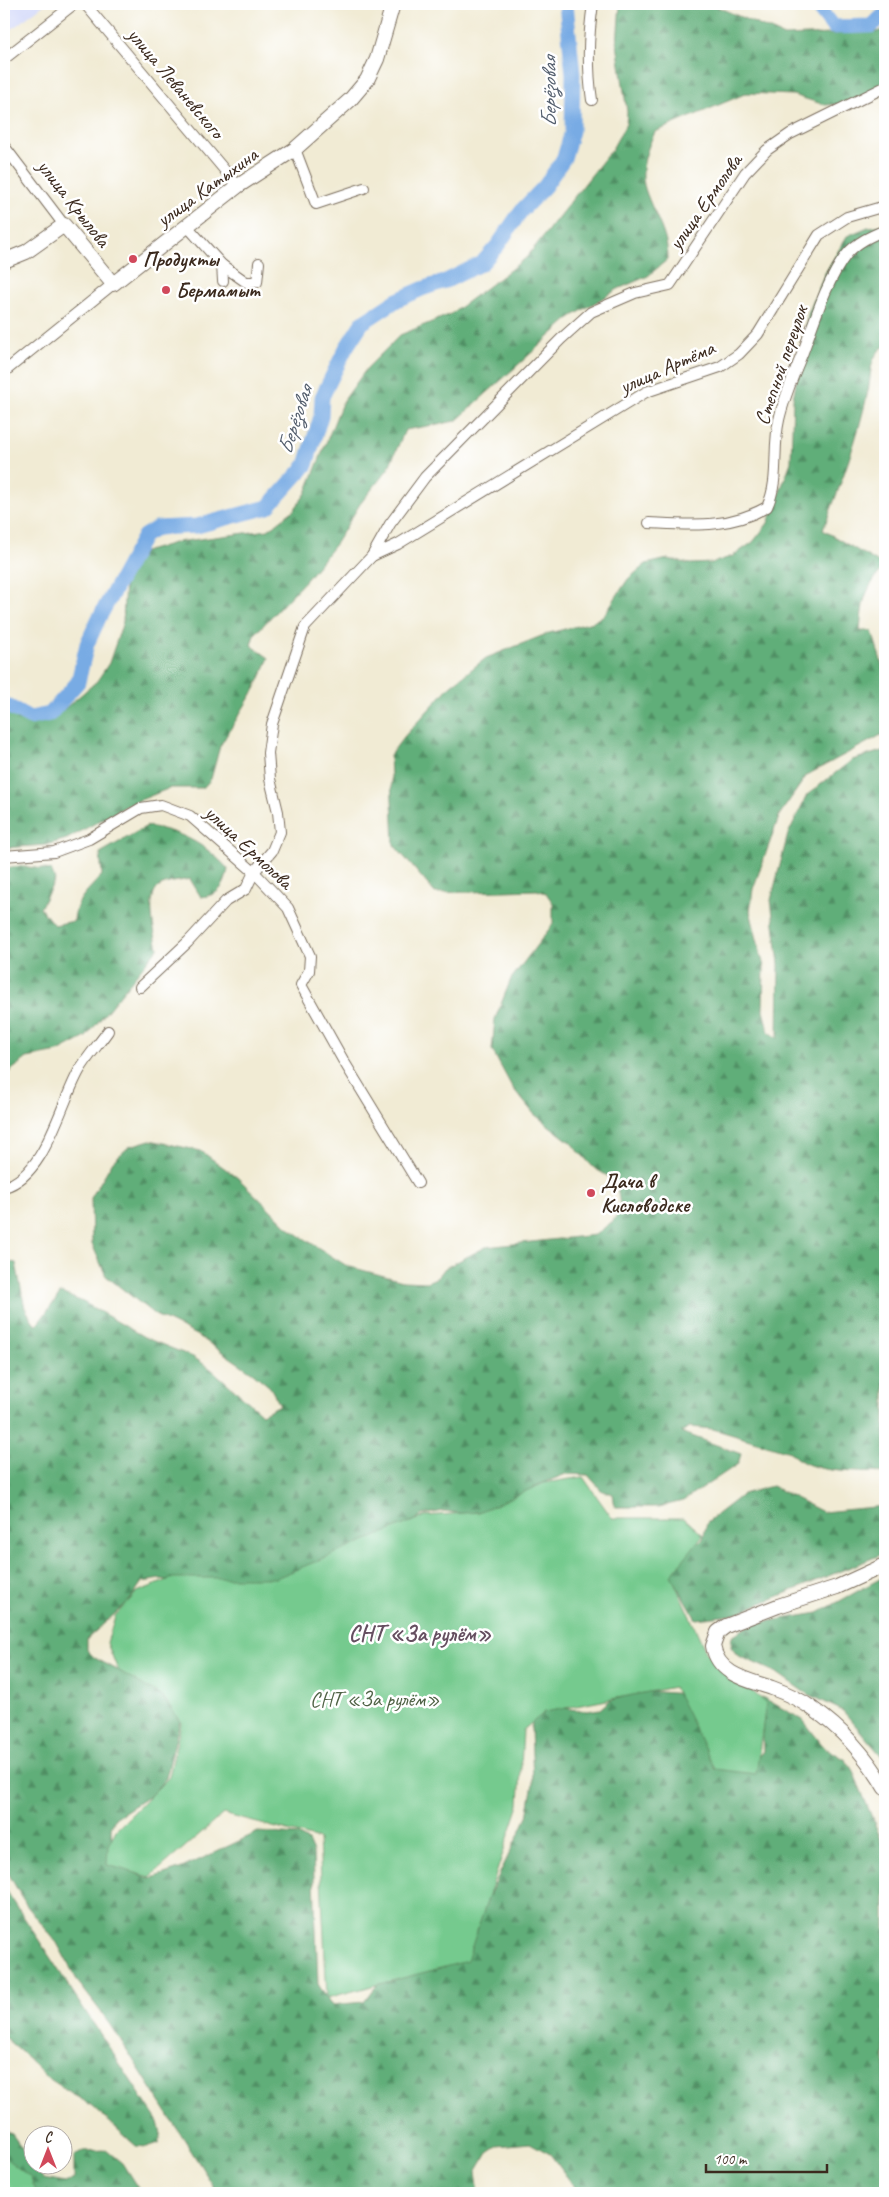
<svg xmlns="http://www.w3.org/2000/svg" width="889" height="2197" font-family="Caveat,sans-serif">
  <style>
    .built { fill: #d3d9f9 }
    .forest { fill: url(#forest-firs); stroke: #4e6c4c }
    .garden { fill: #75ca8e; stroke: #587a56 }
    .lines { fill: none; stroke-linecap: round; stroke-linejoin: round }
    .river { stroke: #78abe4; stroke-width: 15 }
    .street-casing { stroke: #7b6e5e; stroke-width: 12 }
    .secondary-casing { stroke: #7b6e5e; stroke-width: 16 }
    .street { stroke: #fff; stroke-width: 10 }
    .secondary { stroke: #fff; stroke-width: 14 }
    .poi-dot { fill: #d1495b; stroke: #fff; stroke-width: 2 }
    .labels { text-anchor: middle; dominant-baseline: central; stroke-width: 5; stroke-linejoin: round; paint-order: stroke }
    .street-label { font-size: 21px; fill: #3b2a1e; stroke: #fff }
    .poi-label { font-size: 21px; font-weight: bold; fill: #3b2a1e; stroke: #fff; text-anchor: start }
    .park-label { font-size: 21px; fill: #4f6245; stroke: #fff }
    .water-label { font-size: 22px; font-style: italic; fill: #535e6d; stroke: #fff }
    .neighbourhood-label { font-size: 22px; font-weight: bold; fill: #654f60; stroke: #fff }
  </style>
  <defs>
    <pattern id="forest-firs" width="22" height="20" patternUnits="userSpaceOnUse" patternTransform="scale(1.25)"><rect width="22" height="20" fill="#60ae79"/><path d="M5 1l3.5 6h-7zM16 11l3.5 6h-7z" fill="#508e63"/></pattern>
  </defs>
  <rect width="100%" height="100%" fill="#fff"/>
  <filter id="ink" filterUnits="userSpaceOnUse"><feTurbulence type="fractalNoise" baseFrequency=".02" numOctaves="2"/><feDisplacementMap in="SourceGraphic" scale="10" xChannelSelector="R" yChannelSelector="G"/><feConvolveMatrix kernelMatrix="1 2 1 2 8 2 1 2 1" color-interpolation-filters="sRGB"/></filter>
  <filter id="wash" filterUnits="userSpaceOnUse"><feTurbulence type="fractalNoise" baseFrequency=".0096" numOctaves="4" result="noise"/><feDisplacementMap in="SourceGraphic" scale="20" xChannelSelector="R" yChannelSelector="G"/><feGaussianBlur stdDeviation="1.12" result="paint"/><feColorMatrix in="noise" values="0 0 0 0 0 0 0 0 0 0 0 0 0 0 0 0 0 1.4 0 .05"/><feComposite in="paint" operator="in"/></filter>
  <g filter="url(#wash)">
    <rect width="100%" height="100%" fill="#f1ebd4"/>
    <!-- built -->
    <polygon class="built" points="4,4 45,4 4,35"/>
    <!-- forest -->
    <g class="forest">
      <path d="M620 4H711L784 36 877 32 885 29V86L848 104 825 105 793 95 747 93 655 132C647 148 640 168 644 185 651 211 668 231 668 259L648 276 618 289 571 317 456 421 405 430 388 469 360 504 336 543 306 580 254 635 251 645 269 658 255 689 220 746 211 779 203 788H170L128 805 67 839 46 845 4 848V711L24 722H45L55 717 97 681 109 663 123 622 125 579 144 552 177 542 268 530 294 510 306 493 342 403 367 368 400 335 451 314 526 258 612 149 626 124 627 112 617 44Z"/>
      <path d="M885 225V346C868 357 872 374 868 391 858 438 841 484 823 530L884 566C864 593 863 597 860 631H872L885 674V733L807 775 780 814 753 889 750 911 764 967 763 1011 769 1032 778 1038 779 964 771 900 788 834 807 795 852 760 885 750V1473C857 1471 809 1475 790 1452L713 1429 690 1427 681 1432 741 1454 738 1464 683 1501 659 1507H615L613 1494 602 1491 588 1475 566 1474 536 1486 517 1500 498 1508 465 1514 444 1511 422 1515 377 1545 264 1583H183L161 1579 142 1582 129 1601 87 1639V1650L95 1658 159 1692 180 1721 166 1778 151 1795 115 1818 111 1828 112 1851 126 1868 149 1879 182 1868 258 1832 297 1835 308 1841 313 1852 318 1984 331 2005 364 2002 399 1957 467 1941 527 1817 533 1783 531 1728 534 1717 554 1707 587 1711 600 1709 609 1701 643 1691 688 1694 749 1768 763 1751 762 1697 803 1720 824 1747 846 1760 853 1771 885 1849V2181L880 2193H579L550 2154 530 2143 497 2146 488 2152 476 2172 479 2193H218L111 2025 78 1982 57 1943 27 1906 4 1866V1261L16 1263 25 1308 36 1326 61 1293 83 1302 146 1338 193 1357 211 1369 262 1414 280 1405 270 1387 253 1373 197 1335 155 1315 106 1276 92 1244 91 1198 113 1161 130 1146 150 1140 201 1151 238 1178 290 1229 328 1254 347 1266 403 1281 427 1282 438 1277 445 1268 486 1247 595 1235 613 1221 621 1211 616 1181 594 1168 570 1142 534 1114 512 1087 492 1050 495 1019 511 979 553 924V903L546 893 537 890 435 893 394 845 390 755 403 738 450 686 486 658 549 633 593 622 604 615 628 579 646 564 668 559 690 564 712 563 733 556 753 542 768 523 791 462 793 399 808 314 825 273 847 236 868 227Z"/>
      <path d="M147 826C180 831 206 844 228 869 225 887 219 895 201 897L190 879C181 881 166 882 159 887 145 897 155 934 158 948L86 1037 58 1052 27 1058 4 1076V868L20 866 51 870 55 880 40 908 54 925 74 921C75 899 89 890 102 875L100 853Z"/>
      <polygon points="772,1486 823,1512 884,1506 885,1553 732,1615 696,1619 671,1577 674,1558 703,1539 707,1522 743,1494"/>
      <polygon points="885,1576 885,1760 843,1711 804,1692 777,1673 737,1655 731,1647 732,1636 751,1624 818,1613"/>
      <polygon points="4,1887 158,2122 161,2134 159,2143 147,2147 136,2146 92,2106 45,2076 28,2058 4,2037"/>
      <polygon points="4,2130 12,2134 44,2179 65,2183 74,2179 74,2157 83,2151 106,2150 122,2163 141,2193 4,2193"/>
    </g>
    <!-- garden -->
    <g class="garden">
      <polygon points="583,1477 612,1518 684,1518 703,1535 671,1575 706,1652 766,1703 756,1774 715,1769 674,1687 545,1712 523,1730 519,1805 467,1961 327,1998 319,1839 223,1814 150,1877 107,1865 108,1845 116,1830 169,1777 181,1723 164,1698 118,1670 107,1643 115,1616 137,1592 173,1578 276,1578 425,1516 479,1512 544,1483"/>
      <polygon points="4,2157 30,2177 37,2193 4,2193"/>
    </g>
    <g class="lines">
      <!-- river -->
      <g class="river">
        <polyline points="815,4 833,27 871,26 885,14"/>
        <polyline points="4,704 30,718 50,714 78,682 87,644 99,618 144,536 157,528 197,526 268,507 306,465 321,416 322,397 346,348 362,323 397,300 422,289 448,280 482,263 498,245 521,211 545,186 564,158 572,131 573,74 566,4"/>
      </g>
    </g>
  </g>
  <g filter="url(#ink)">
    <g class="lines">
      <defs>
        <g id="street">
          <polyline points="85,4 238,186"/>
          <polyline points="4,59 74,4"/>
          <path d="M592 100C587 67 588 37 593 4"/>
          <polyline points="4,146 64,225"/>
          <polyline points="295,149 316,204 364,188"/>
          <polyline points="187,226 222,265 223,281"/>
          <polyline points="222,265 246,282 257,282 259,263"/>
          <polyline points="4,372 113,284"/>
          <path d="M649 523C692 525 728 529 767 507 780 479 772 449 779 420 784 397 794 374 803 352 814 322 827 279 847 254 857 242 871 236 885 230"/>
          <polyline points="372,556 398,544 646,392 720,367 739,354 758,334 819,235 847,217 885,206"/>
          <polyline points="4,856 54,852 89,839 141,808 161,805 190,816 254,872 288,908 310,956 309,971 301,985 343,1060 418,1183"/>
          <polyline points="140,987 188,942 226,901 246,889 254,872 272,851 280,832 278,812 270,779 268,753 272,724 305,627 372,556 390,524 425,477 561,339 591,312 635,293 670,285 745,173 767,150 790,134 885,87"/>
          <path d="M4 1187C45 1176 60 1105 79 1071 87 1057 99 1044 108 1031"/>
        </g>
        <g id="secondary">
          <polyline points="4,261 26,252 64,225 113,284 238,186 295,149 350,100 367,80 377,59 393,4"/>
          <path d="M885 1565 837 1587 778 1606 726 1626 718 1632 713 1646C718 1675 748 1680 772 1688 786 1693 801 1700 813 1709 842 1729 867 1757 885 1788"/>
        </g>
      </defs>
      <!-- street casing -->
      <use href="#street" class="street-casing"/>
      <!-- secondary casing -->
      <use href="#secondary" class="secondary-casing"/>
      <!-- street -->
      <use href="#street" class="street"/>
      <!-- secondary -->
      <use href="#secondary" class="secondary"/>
    </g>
  </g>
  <!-- markers -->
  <g class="poi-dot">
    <circle cx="133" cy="259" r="5"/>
    <circle cx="166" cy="290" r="5"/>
    <circle cx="591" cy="1193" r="5"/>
  </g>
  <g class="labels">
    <!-- street labels -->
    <g class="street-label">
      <text transform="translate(176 83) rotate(50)">улица Леваневского</text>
      <text transform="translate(207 187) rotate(-36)">улица Катыхина</text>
      <text transform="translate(705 202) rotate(-55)">улица Ермолова</text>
      <text transform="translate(74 203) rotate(52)">улица Крылова</text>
      <text transform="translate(781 365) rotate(-71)">Степной переулок</text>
      <text transform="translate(667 367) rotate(-24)">улица Артёма</text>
      <text transform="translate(249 847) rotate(43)">улица Ермолова</text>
    </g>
    <!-- poi labels -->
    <g class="poi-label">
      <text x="143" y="259">Продукты</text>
      <text x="176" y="290">Бермамыт</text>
      <text x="601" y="1181">Дача в<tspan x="601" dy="24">Кисловодске</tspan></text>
    </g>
    <!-- park labels -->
    <g class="park-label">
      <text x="375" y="1699">СНТ «За рулём»</text>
    </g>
    <!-- water labels -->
    <g class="water-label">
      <text transform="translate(549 92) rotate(-90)">Берёзовая</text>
      <text transform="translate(295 420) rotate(-72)">Берёзовая</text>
    </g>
    <!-- neighbourhood labels -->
    <g class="neighbourhood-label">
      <text x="420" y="1634">СНТ «За рулём»</text>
    </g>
  </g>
  <!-- margin -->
  <rect width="889" height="2197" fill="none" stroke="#fff" stroke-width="20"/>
  <!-- north arrow -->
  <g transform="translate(48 2150)"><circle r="24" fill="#ffffff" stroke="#b1aaa5"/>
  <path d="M0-4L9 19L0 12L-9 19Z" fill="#d1495b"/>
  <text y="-8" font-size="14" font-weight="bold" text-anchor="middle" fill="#3b2a1e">С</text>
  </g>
  <!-- scale -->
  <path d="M706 2164v8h121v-8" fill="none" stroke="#3b2a1e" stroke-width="2.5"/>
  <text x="714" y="2164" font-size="15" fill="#3b2a1e" stroke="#ffffff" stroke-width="4" paint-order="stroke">100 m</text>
</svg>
